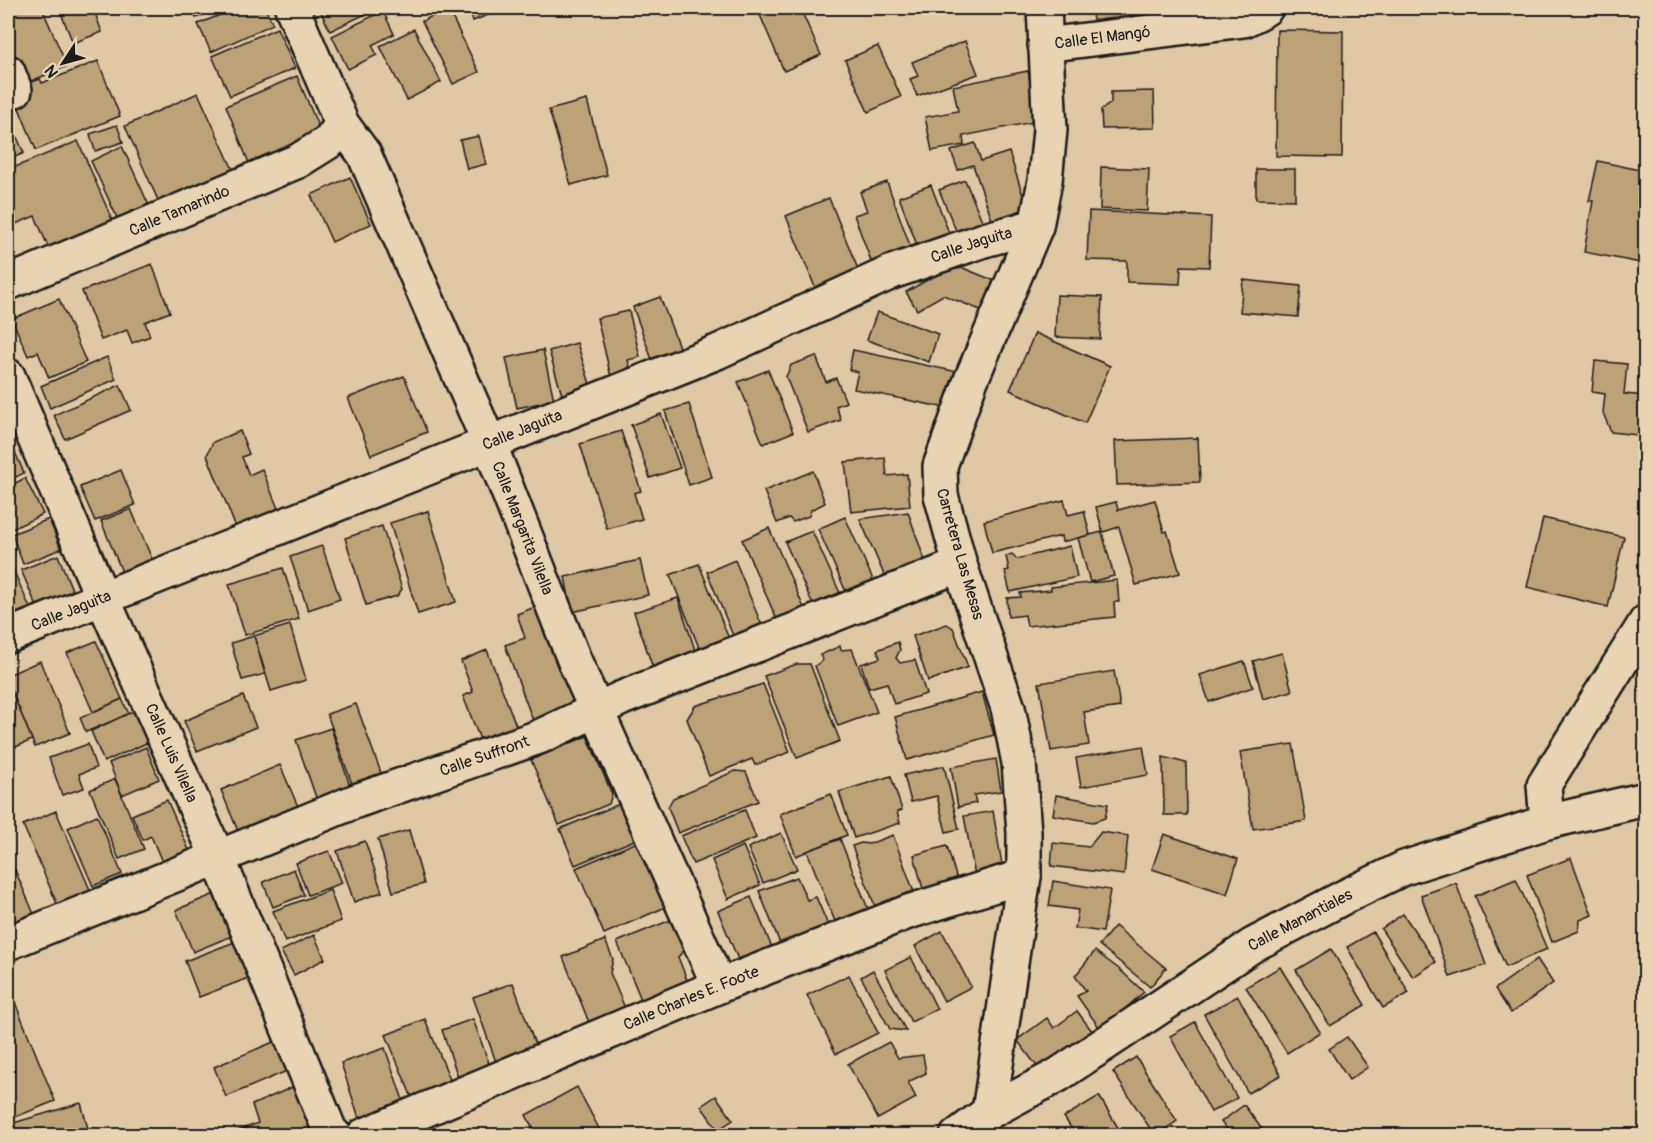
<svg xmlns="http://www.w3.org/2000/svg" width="1653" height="1143" font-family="Pangolin,sans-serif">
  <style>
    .building { fill: #bda177; stroke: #1c1c1c; stroke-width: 1.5 }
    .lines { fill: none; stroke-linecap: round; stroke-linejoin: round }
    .minor-casing { stroke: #1c1c1c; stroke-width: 38 }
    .minor { stroke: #e8d4b2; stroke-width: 33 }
    .labels { text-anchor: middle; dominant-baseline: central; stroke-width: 4.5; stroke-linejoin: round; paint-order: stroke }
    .street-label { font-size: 16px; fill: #1c1c1c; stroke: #e8d4b2 }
  </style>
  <rect width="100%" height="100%" fill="#dfc8a3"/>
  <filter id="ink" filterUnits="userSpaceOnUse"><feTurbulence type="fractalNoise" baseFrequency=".0167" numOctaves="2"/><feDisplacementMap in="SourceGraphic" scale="12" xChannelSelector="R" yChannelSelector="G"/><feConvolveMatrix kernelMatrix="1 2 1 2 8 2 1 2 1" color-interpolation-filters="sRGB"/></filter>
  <g filter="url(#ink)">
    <!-- building -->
    <g class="building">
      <polygon points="8,8 42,8 67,66 22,85 8,49"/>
      <polygon points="59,8 93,8 102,32 73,43"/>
      <polygon points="191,8 220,8 196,18"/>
      <polygon points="237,8 265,8 273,24 211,52 198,24"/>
      <polygon points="319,8 376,8 376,9 330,31"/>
      <polygon points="468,8 506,8 473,21"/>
      <polygon points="757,8 800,8 821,55 784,71"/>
      <polygon points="1091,8 1175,8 1177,20 1095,33"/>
      <polygon points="448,9 479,72 453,84 422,21"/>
      <polygon points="383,11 394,34 372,45 377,55 348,69 332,36"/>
      <polygon points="277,28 295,68 230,96 212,56"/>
      <polygon points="414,29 441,82 407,100 380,46"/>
      <polygon points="1277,30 1343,31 1342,157 1276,156"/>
      <polygon points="965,41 978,74 917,96 910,79 918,76 912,62"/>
      <polygon points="878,46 901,97 868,112 845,60"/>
      <polygon points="98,61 120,116 36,150 15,98 25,85 40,79 42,83"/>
      <polygon points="1028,71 1038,121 963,136 964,145 932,151 925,117 958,111 953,86"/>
      <polygon points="297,76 323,138 251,168 226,106"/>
      <polygon points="1154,91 1155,128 1102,129 1101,110 1111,103 1111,92"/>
      <polygon points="198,93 235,174 161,207 125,126"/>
      <polygon points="587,100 607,175 571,185 549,110"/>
      <polygon points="8,117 24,153 8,160"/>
      <polygon points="117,125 123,142 95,151 90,134"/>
      <polygon points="479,136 486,164 467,169 460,140"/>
      <polygon points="78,141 114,224 50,251 35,216 13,225 8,213 8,170"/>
      <polygon points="975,143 981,161 1009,152 1027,208 992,220 973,165 958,170 951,151"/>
      <polygon points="122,146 151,210 120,224 91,161"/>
      <polygon points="1598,161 1644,171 1637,202 1646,204 1646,264 1584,252 1593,201 1589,201"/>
      <polygon points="1101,167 1149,169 1147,211 1100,209"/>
      <polygon points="1256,169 1295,169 1295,200 1256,199"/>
      <polygon points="350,177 371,224 332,242 311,195"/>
      <polygon points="965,180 986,230 960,240 939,190"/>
      <polygon points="887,182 913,254 874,269 854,215 867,211 860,192"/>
      <polygon points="931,185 952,241 920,253 899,197"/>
      <polygon points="829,198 860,274 817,292 786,216"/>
      <polygon points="1089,211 1211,217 1209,267 1181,266 1180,284 1127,282 1127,261 1087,260"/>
      <polygon points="152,264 170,312 145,322 150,336 132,343 127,330 101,340 82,291"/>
      <polygon points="963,268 995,281 983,311 943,295 917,310 906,292 943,271"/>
      <polygon points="1243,280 1301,286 1298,317 1240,312"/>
      <polygon points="1057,295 1102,297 1100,339 1055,337"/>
      <polygon points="660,297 682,355 654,365 633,307"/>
      <polygon points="59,299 86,362 49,378 38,352 28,356 12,319"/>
      <polygon points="629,311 640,357 628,360 631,372 611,377 597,318"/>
      <polygon points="877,312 938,334 929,362 867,340"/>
      <polygon points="1035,333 1110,366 1085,423 1010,390"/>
      <polygon points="577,343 591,387 562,395 549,351"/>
      <polygon points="543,350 554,400 517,408 506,358"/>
      <polygon points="853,350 958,372 951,409 854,389 858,372 849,370"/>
      <polygon points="816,356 826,382 836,378 846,402 836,406 841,420 808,432 786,377 791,365"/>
      <polygon points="107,357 116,379 50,408 41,386"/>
      <polygon points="1595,361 1627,364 1624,394 1646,396 1646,436 1611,432 1603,413 1605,394 1592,392"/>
      <polygon points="768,370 793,432 763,444 738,382"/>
      <polygon points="404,376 427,432 371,455 348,398"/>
      <polygon points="120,385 131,410 65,439 54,415"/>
      <polygon points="689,404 712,477 689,485 665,411"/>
      <polygon points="661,414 680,468 650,478 631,425"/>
      <polygon points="240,431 249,454 242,457 249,475 262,469 279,511 236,528 207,455 213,442"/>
      <polygon points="621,431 641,491 634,493 642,519 607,529 580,444"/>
      <polygon points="8,436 24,473 8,481"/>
      <polygon points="1198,438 1200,482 1117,485 1115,441"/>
      <polygon points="885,458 887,476 907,474 910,506 851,512 845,462"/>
      <polygon points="121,470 135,505 95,521 80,487"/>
      <polygon points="813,471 825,503 811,510 809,516 793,522 789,518 777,523 764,491"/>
      <polygon points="25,478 43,514 8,531 8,487"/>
      <polygon points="1064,500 1068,515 1084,511 1090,535 1062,542 1061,536 992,553 984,521"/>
      <polygon points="1155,500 1164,532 1167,531 1180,573 1136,585 1119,527 1103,532 1096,507 1116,502 1118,510"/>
      <polygon points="131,509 152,559 122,572 101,521"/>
      <polygon points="428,511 456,602 418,614 390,523"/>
      <polygon points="908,512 926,564 885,577 860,519"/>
      <polygon points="845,517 874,582 847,594 818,529"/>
      <polygon points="1543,518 1624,537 1608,607 1527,587"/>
      <polygon points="49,519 61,549 23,564 12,534"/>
      <polygon points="382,526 402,589 397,596 366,605 345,538"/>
      <polygon points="769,528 804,608 777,620 742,540"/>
      <polygon points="812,531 840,593 813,605 785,542"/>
      <polygon points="1102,532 1114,576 1090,582 1078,538"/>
      <polygon points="322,546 340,599 308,610 290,557"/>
      <polygon points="1070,546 1077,577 1010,592 1005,571 1009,570 1006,556 1012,554 1017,559"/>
      <polygon points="58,555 73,592 37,607 21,570"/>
      <polygon points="8,558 30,608 8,618"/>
      <polygon points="640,560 648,595 572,612 565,577"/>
      <polygon points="735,560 762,626 734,638 707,572"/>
      <polygon points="699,564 729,639 700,650 670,575"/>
      <polygon points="283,568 299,619 245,635 229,584"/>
      <polygon points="1117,580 1119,602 1114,602 1115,617 1027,626 1025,615 1008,617 1007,598 1021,597 1020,593 1051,590 1051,587 1070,585"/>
      <polygon points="678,598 697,656 654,671 634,612"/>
      <polygon points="538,606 578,711 535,726 505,645 525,638 517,614"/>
      <polygon points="947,624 953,628 968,667 928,681 913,636"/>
      <polygon points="290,625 306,680 271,691 254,636"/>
      <polygon points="254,636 265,674 242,680 231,643"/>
      <polygon points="96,641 122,699 93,712 67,653"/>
      <polygon points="898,642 900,650 896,658 900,663 915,660 926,694 894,704 887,683 869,688 861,664 880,658 877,650"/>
      <polygon points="840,646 841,650 852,649 877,712 838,726 815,666 823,660 820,655"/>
      <polygon points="487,650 517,728 481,742 463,696 473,692 461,661"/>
      <polygon points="1282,653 1292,691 1263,699 1253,661"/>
      <polygon points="40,661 70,733 35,747 8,682 8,675"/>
      <polygon points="1244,661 1253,687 1209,702 1200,675"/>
      <polygon points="797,664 810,664 840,741 797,758 764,676"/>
      <polygon points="1114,671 1120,707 1084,712 1089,745 1051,751 1039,683"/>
      <polygon points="8,682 32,740 8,750"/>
      <polygon points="763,684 790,752 755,765 752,759 709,776 687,719 695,706"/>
      <polygon points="982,692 994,735 907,760 895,717"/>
      <polygon points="243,696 256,727 197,751 184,721"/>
      <polygon points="122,699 129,714 86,732 80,718"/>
      <polygon points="356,704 385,784 356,795 327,714"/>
      <polygon points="138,709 151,741 104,762 91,731"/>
      <polygon points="331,728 353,795 319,806 296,740"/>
      <polygon points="587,736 612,794 609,804 559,825 531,760"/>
      <polygon points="88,744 96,768 79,774 84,788 62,795 49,758"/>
      <polygon points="1293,744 1306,821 1253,829 1240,752"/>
      <polygon points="1143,746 1148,775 1081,787 1076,758"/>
      <polygon points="146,747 159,779 122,795 109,763"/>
      <polygon points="1163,757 1186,763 1187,815 1164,815"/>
      <polygon points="996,759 1001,791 974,795 976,803 958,807 951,767"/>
      <polygon points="280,765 300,811 240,836 221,790"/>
      <polygon points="944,766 959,829 946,832 937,796 911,802 904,775"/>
      <polygon points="735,771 746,772 758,801 678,833 668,807 673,798"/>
      <polygon points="891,776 902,810 897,812 900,823 854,838 839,792"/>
      <polygon points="115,779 144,849 119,859 90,790"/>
      <polygon points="831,794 847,835 796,856 780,814"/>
      <polygon points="1056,795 1108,804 1105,818 1093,822 1053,815"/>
      <polygon points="167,800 190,852 163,864 151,836 143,840 132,815"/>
      <polygon points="624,802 639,838 575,865 560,829"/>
      <polygon points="745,810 756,838 693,864 681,836"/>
      <polygon points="56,811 91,892 58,906 23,825"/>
      <polygon points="993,811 1003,871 975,876 964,816"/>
      <polygon points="97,815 122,874 93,886 68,828"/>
      <polygon points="409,830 424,884 393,892 378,839"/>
      <polygon points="1101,832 1128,836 1124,875 1051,866 1053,843 1089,847"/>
      <polygon points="781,833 797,869 763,883 748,848"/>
      <polygon points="1164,834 1238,859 1227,894 1152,869"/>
      <polygon points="893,835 914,892 875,906 852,846 861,843 869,844"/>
      <polygon points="840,839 871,916 838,929 807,851"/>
      <polygon points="642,840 670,905 604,934 576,868"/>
      <polygon points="365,841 382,892 354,902 337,851"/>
      <polygon points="743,846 760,885 728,899 712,860"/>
      <polygon points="947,846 958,883 924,893 914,855"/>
      <polygon points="329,851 342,883 308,895 296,863"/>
      <polygon points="1571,858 1592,915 1580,920 1579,931 1552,942 1527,875"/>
      <polygon points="294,869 304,895 273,907 263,882"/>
      <polygon points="15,870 34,914 8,925 8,873"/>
      <polygon points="797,877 807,900 816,897 831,932 783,951 759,891"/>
      <polygon points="1516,879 1547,949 1506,967 1475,896"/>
      <polygon points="1053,881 1110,890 1103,932 1075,928 1078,910 1049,906"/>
      <polygon points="1456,883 1486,965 1450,977 1421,895"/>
      <polygon points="330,890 341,921 285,942 273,911"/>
      <polygon points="217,893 234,935 193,952 176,910"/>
      <polygon points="751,897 775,955 742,969 718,911"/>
      <polygon points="1403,914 1436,962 1413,977 1381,929"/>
      <polygon points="673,919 685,949 678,957 689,985 643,1004 617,942"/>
      <polygon points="1115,926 1166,968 1150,987 1099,945"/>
      <polygon points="942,931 971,987 944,1001 915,946"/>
      <polygon points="1373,932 1409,993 1383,1008 1347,947"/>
      <polygon points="314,935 325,959 294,975 281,951"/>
      <polygon points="605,940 613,959 610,973 628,1015 592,1030 563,957"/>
      <polygon points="237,941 251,977 199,997 185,961"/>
      <polygon points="1331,949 1365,1005 1330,1026 1296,970"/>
      <polygon points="1095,951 1119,969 1144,992 1101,1030 1077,996 1086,991 1075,976"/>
      <polygon points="911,957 937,1009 911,1022 885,970"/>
      <polygon points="1537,959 1553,983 1511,1013 1495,989"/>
      <polygon points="1280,967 1320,1032 1287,1053 1246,987"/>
      <polygon points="873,970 906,1031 890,1029 861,977"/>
      <polygon points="849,975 878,1033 836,1054 807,995"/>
      <polygon points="513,983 536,1047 496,1062 473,997"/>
      <polygon points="8,985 55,1101 8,1120"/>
      <polygon points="1238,996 1281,1075 1248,1093 1204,1014"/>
      <polygon points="1077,1011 1095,1035 1042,1073 1017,1040 1047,1018 1054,1028"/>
      <polygon points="425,1019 454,1089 415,1105 386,1035"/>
      <polygon points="473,1019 491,1069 459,1080 442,1030"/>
      <polygon points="1195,1022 1237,1098 1211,1112 1170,1036"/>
      <polygon points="1347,1037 1368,1067 1349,1080 1329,1049"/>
      <polygon points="276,1041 289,1070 226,1097 214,1067"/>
      <polygon points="889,1042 898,1058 923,1055 926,1073 908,1082 916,1098 878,1119 848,1064"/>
      <polygon points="385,1048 405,1106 360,1121 341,1063"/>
      <polygon points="1136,1057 1177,1121 1155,1136 1113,1072"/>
      <polygon points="297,1085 316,1133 311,1136 233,1136 232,1133 258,1123 252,1105"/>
      <polygon points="577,1087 603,1136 537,1136 526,1115"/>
      <polygon points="716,1096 733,1120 718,1130 701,1106"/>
      <polygon points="1099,1096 1123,1136 1076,1136 1064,1117"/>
      <polygon points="81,1103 90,1136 13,1136 10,1124"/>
      <polygon points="1244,1105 1267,1136 1232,1136 1221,1122"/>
    </g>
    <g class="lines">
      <defs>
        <g id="minor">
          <path id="s1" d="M292 8 342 124 364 154 489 443 575 662 719 986"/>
          <path id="s2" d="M1045 45 1244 20 1260 12 1266 8"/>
          <polyline points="8,72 15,90"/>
          <path id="s3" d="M8 283 298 161 330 141 342 124"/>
          <path id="s4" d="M8 376 103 599 218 858 330 1131 335 1136"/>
          <path id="s5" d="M8 636 717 352 892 272 984 240 1036 226"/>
          <polyline points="1547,822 1544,785 1646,622"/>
          <path id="s6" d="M8 943 356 801 539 737 622 698 960 565"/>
          <polyline points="989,1112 1024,876 1024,833 1019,763 1008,708 960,565 941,495 940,466 971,380 1036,226 1045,181 1050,130 1044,8"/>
          <path id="s7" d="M363 1136 719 986 908 912 1024 876"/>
          <path id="s8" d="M957 1136 989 1112 1058 1075 1253 945 1346 896 1404 868 1547 822 1646 799"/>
        </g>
      </defs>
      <!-- minor casing -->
      <use href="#minor" class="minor-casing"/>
      <!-- minor -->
      <use href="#minor" class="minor"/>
    </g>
  </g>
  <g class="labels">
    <!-- street labels -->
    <g class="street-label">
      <text stroke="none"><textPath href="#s2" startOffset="58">Calle El Mangó</textPath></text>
      <text stroke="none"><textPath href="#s3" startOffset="186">Calle Tamarindo</textPath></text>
      <text stroke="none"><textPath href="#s5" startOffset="1040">Calle Jaguita</textPath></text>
      <text stroke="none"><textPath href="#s5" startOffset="554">Calle Jaguita</textPath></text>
      <text stroke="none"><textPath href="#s1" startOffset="570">Calle Margarita Vilella</textPath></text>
      <text transform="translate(960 554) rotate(74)">Carretera Las Mesas</text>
      <text stroke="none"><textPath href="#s5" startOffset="68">Calle Jaguita</textPath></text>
      <text stroke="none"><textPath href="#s4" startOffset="411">Calle Luis Vilella</textPath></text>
      <text stroke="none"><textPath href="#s6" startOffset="512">Calle Suffront</textPath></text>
      <text stroke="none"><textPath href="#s8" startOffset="406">Calle Manantiales</textPath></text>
      <text stroke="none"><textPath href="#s7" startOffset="356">Calle Charles E. Foote</textPath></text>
    </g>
  </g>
  <!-- margin -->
  <rect width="1653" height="1143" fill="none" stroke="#e8d4b2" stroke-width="30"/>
  <rect x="15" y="15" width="1623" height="1113" fill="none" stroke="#1c1c1c" stroke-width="2" filter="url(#ink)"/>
  <!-- north arrow -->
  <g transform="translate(63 63) rotate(234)" stroke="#e8d4b2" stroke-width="4.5" paint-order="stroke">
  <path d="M0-4.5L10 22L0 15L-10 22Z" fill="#1c1c1c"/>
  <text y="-9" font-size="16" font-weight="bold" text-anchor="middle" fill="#1c1c1c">N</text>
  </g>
</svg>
